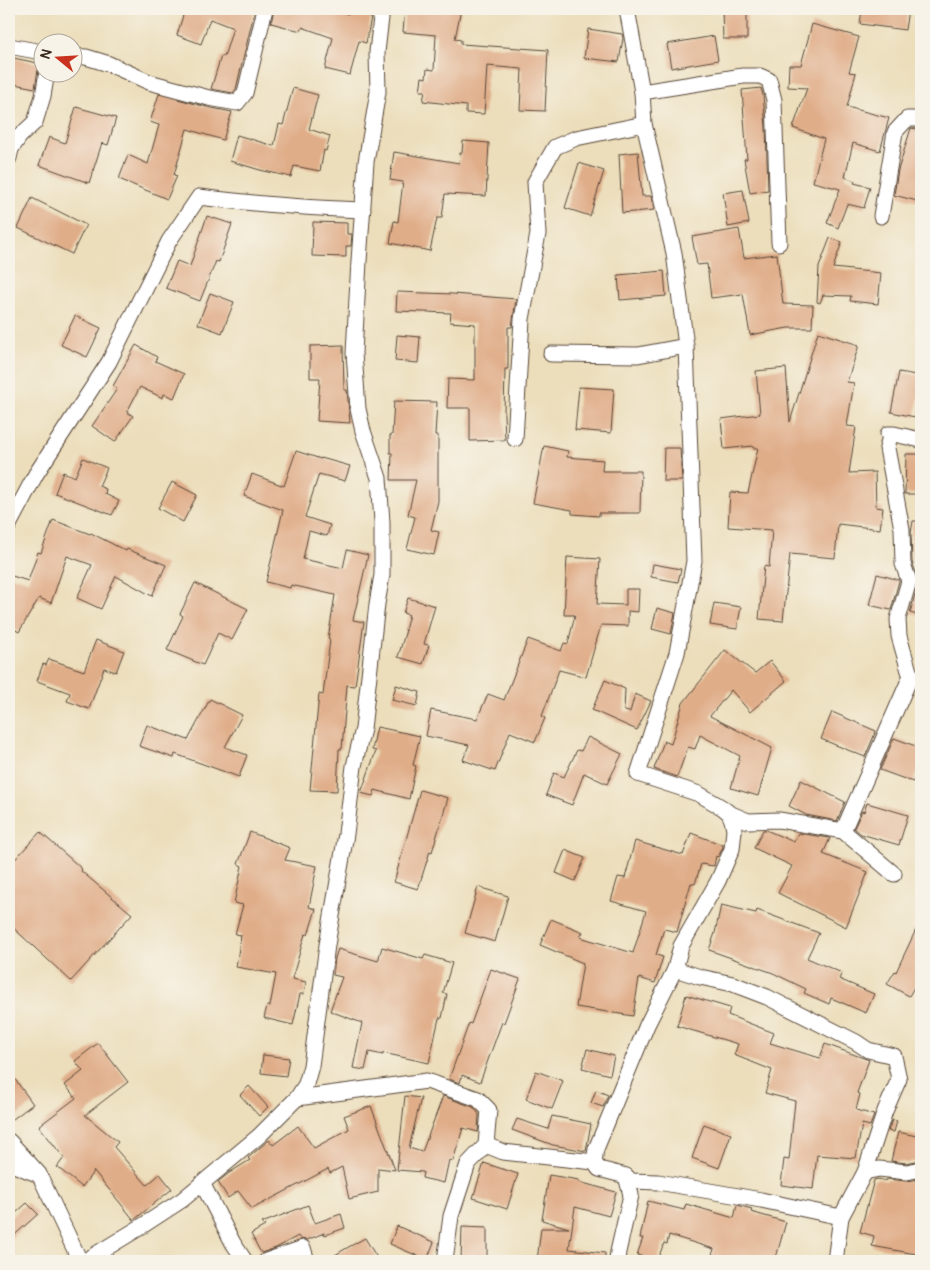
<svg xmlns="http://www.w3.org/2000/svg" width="930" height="1270" font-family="Pangolin,sans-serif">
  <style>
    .building { fill: #e0ad89 }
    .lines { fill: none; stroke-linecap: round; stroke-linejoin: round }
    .street-casing { stroke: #564536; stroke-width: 17 }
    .street { stroke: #fff; stroke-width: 15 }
  </style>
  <rect width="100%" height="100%" fill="#f7f3e8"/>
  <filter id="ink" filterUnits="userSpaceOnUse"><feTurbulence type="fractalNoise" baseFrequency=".02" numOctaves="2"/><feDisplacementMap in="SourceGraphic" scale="10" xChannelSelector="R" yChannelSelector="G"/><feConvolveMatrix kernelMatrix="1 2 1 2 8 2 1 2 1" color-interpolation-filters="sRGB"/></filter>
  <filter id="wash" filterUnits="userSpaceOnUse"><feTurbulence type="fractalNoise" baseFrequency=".0096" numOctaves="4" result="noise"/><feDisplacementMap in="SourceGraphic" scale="20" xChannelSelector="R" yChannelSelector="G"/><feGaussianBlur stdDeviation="1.12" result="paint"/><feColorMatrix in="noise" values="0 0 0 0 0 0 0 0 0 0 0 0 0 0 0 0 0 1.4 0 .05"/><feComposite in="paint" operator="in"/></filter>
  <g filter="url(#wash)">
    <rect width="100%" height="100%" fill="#ecdebb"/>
    <g id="blocks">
      <!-- building -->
      <g class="building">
        <polygon points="185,9 255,9 236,89 233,93 211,89 221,56 224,57 233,28 210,19 201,44 177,35"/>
        <polygon points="274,9 333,9 348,14 350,9 359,9 372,12 366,43 359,41 350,75 325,69 333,38 302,27 301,31 271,23"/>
        <polygon points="405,9 461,9 455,39 461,40 461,44 548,50 545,111 520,110 522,69 487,66 484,114 466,113 466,106 423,101 425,91 420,91 422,77 426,78 427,69 434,70 436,35 403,32"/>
        <polygon points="722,9 747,9 747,39 723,39"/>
        <polygon points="862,9 908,9 905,30 860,24"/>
        <polygon points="812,24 859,37 849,72 856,73 847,107 889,118 880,151 853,143 845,177 855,181 854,183 870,187 864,208 847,204 838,228 827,223 840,189 813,182 824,139 793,128 807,88 788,87 789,65 801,65"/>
        <polygon points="588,29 622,34 623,38 619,62 584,58"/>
        <polygon points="714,36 718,60 671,68 667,44"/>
        <polygon points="9,57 42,64 38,70 35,88 9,83"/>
        <polygon points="293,88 318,95 309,129 330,136 326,151 324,150 320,171 294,166 291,177 260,170 230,161 237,135 274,146 279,124 283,125"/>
        <polygon points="761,88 763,95 766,127 768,190 750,193 744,159 747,159 742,90"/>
        <polygon points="159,94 207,107 232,112 223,140 187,129 174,175 177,176 167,199 119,179 128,155 148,164 159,125 150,122"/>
        <polygon points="76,107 116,118 108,145 102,143 89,183 39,165 49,137 65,143"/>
        <polygon points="911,128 921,130 921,202 894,195 898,170"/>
        <polygon points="463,141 489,143 486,196 445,194 442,218 437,218 430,251 390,243 394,221 398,222 403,182 390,180 394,152 459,163 460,153 462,153"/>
        <polygon points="638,152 642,196 651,196 654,210 622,213 619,154"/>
        <polygon points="579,163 604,171 590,216 565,208"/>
        <polygon points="743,190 749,223 728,227 723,193"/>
        <polygon points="32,198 86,225 72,254 18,228"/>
        <polygon points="207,216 232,224 219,262 216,261 200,301 166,288 177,261 190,266"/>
        <polygon points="313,222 347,223 347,234 352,234 351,246 346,246 346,257 312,256"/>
        <polygon points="739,229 744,258 777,254 783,304 813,305 812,328 788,328 750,335 743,294 711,298 707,264 697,265 692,237"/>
        <polygon points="830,238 842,242 833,268 881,273 878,304 850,301 851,296 823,295 820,303 817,302 819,267"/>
        <polygon points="664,271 666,296 620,300 618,275"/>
        <polygon points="397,292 453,294 516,299 512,327 508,327 508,369 505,369 504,414 505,440 470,441 470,408 447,408 448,379 475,380 475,324 450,322 451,313 396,311"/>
        <polygon points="210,293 234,302 222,333 198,324"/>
        <polygon points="75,316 101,328 87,357 61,345"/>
        <polygon points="818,332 859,345 847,382 854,383 847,426 856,427 849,473 875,472 876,507 883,508 880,529 838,524 835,558 790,554 783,621 759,619 764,566 769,567 772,530 728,527 730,492 748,493 758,448 753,448 753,446 724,449 721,419 760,414 756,371 786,368 790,422"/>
        <polygon points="397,335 420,337 418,363 395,361"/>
        <polygon points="136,345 157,357 155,361 184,374 174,398 164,394 163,398 140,387 127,412 133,416 115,442 92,426 117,389 113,386"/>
        <polygon points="343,345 344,390 347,390 350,423 317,421 320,378 310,378 310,346"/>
        <polygon points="899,372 921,376 921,386 915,417 891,412"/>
        <polygon points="579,387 614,389 611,433 575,430"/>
        <polygon points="394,401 437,402 435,435 438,435 438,501 431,530 439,532 434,555 407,549 415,517 408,515 416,480 391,480 392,453 390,453 390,435 392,435"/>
        <polygon points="544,446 568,451 567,457 603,460 602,471 641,471 640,513 599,513 599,516 572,514 572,510 533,503"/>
        <polygon points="664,448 680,448 682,481 663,481"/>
        <polygon points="296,451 321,459 321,458 350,466 345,481 319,474 305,517 330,525 327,536 309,531 303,559 343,568 347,550 368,555 353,620 364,622 355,686 347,685 342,749 339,749 337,791 310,790 319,694 323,695 330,640 328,639 335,595 291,585 290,588 266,582 283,510 244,496 252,474 284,486"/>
        <polygon points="906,454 921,454 921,494 905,494"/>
        <polygon points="83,458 107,468 99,486 106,489 105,494 119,501 112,515 55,493 63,472 75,477"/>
        <polygon points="172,482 197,495 183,522 158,508"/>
        <polygon points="53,520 90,534 91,533 126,551 127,549 166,565 152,596 116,576 101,609 77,598 92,565 67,556 51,603 39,598 19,632 9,626 9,575 28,581 38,552 41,553"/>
        <polygon points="913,521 921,521 921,616 910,613 918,583 918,578 912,562 911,533"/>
        <polygon points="567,557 600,559 597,604 626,605 626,589 639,589 638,612 628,611 628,626 601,625 586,677 559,670 542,716 545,718 535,742 510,732 495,771 463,760 469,745 426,736 431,710 477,719 488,694 504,700 528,639 561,651 564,643 568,644 575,615 564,615"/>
        <polygon points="653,564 681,569 678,582 651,577"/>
        <polygon points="877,574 899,580 899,581 891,610 869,605"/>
        <polygon points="195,583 248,609 232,640 218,633 203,665 167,650 183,616 180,614"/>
        <polygon points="408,598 435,606 424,644 429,645 423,664 398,657 406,630 405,630 409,615 403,613"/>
        <polygon points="714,603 741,607 737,629 710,625"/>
        <polygon points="657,608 675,613 671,634 652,629"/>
        <polygon points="96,640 124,651 116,672 104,668 89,709 67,701 70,693 37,681 43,664 46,665 49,659 84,671"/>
        <polygon points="725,650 755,673 770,661 786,681 750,712 731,690 710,716 772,748 758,796 731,788 740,756 700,735 695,749 688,747 677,777 654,769 664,741 671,744 683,703"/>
        <polygon points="605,680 625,689 624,711 630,712 635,694 651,701 637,730 592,710"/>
        <polygon points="396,685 420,692 417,706 392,700"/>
        <polygon points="210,699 242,715 225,747 247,755 239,777 175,754 174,758 139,746 147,725 188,740"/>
        <polygon points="832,712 876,731 865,757 821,739"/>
        <polygon points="377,727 420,736 413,765 416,766 409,799 375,790 373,796 361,793 376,751 372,750"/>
        <polygon points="588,737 622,754 607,784 584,773 572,805 546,795 554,773 564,777 577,750 581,751"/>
        <polygon points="894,738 921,748 921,773 917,772 913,782 880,770"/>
        <polygon points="801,780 845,802 837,821 806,815 789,806"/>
        <polygon points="420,790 448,798 432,852 430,851 418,889 394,882"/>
        <polygon points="867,803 908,815 899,845 861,834 854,828 862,811 864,812"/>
        <polygon points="763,830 766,830 794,842 798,833 830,838 823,854 868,872 846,927 778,893 792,866 754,848"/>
        <polygon points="40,832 82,869 81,871 132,914 71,981 9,924 9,866"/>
        <polygon points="250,832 290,848 285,860 317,866 309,907 316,909 308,935 305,934 292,979 306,982 304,994 300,994 293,1025 264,1018 267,1006 270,1006 276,974 236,967 241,935 235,934 243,905 234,903 242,866 238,864"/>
        <polygon points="691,833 723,845 723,847 718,857 716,856 714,866 701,864 695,884 691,883 677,932 664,929 656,955 663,957 655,983 639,978 633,1016 576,1007 583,963 540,945 551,919 583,932 580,937 633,953 646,911 611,901 618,877 625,878 635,841 683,855"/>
        <polygon points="565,850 585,858 575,881 556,873"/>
        <polygon points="478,887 508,896 495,942 465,933"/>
        <polygon points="721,905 756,913 757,910 819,933 807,958 842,973 839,979 874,994 866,1013 831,998 829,1004 804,993 806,989 773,973 709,950 715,933"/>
        <polygon points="921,919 921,975 909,996 887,984 895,971 896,972"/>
        <polygon points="382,947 423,959 425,955 452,963 443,993 447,994 442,1018 439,1018 429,1063 383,1053 383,1055 369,1052 365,1070 353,1068 362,1023 330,1011 342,977 333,975 335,958 338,949 378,961"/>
        <polygon points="491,969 520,979 504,1023 502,1022 480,1082 462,1075 460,1083 449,1079 469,1023 471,1024"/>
        <polygon points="686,995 730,1008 728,1015 774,1033 770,1043 820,1058 825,1044 869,1060 857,1093 860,1094 856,1110 874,1115 870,1126 862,1124 856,1158 817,1155 813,1189 781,1185 784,1159 789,1160 795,1101 765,1093 772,1070 734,1055 738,1044 677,1026"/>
        <polygon points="98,1043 128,1082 85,1115 118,1142 114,1147 147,1185 160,1174 172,1189 134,1220 94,1171 82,1187 57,1167 64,1158 39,1126 76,1098 65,1085 83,1071 75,1061"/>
        <polygon points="587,1049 614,1056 610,1075 582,1068"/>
        <polygon points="263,1055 289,1058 286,1076 261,1073"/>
        <polygon points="9,1071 33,1104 9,1122"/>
        <polygon points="536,1071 563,1081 552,1109 526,1099"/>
        <polygon points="249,1086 268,1107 259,1116 240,1095"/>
        <polygon points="596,1090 608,1095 603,1107 591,1103"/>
        <polygon points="405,1096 421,1098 409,1148 422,1152 443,1096 473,1107 479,1114 478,1132 463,1128 453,1161 449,1160 444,1183 422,1178 423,1172 397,1170"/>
        <polygon points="371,1106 395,1170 378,1168 378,1192 349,1199 342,1167 330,1173 328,1169 252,1209 238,1191 228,1198 218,1182 229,1173 250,1160 248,1158 269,1140 273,1145 298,1126 314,1148 349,1129 344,1116"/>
        <polygon points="552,1116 591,1124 586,1151 553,1145 512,1130 517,1119 548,1129"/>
        <polygon points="892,1120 897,1121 894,1132 888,1131"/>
        <polygon points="704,1124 731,1134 719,1168 692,1158"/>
        <polygon points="898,1132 921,1137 921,1160 906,1163 891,1161"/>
        <polygon points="484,1163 518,1174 507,1209 473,1198"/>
        <polygon points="549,1175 579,1180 579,1182 616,1192 609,1216 575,1207 569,1249 605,1253 605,1261 537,1261 541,1228 569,1228 542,1220"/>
        <polygon points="878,1179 886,1181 887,1179 906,1181 921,1179 921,1255 872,1246 874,1236 860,1232 874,1180"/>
        <polygon points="648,1201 684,1210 686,1204 734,1218 737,1205 752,1209 751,1212 786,1222 775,1261 710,1261 714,1249 669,1235 667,1244 664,1243 657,1261 637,1255 643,1238 640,1238"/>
        <polygon points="27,1203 38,1214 9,1240 9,1219"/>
        <polygon points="308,1205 315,1223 341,1214 345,1228 325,1235 324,1233 307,1240 300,1239 298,1236 276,1248 261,1253 251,1234 265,1226 262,1223"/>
        <polygon points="397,1226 434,1242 427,1260 390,1244"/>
        <polygon points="462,1227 487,1228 487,1261 461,1261"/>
        <polygon points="365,1238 379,1261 325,1261 345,1249"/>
      </g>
    </g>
  </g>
  <g filter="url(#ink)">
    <use href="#blocks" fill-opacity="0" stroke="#564536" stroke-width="1"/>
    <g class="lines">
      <defs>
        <g id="street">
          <polyline points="9,46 42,52"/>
          <polyline points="72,56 86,57 109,64 149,82 209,98 237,103 245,93 265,9"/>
          <polyline points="642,92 743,76 760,76 769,80 774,100 779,243"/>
          <polyline points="9,158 11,149 20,136 35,122 43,96 47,72"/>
          <polyline points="881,216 895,132 907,119 921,119"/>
          <polyline points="551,354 638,355 686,346"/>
          <polyline points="515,439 522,319 538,234 535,182 555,147 576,138 644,124"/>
          <polyline points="921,440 894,434 888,434 890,436 887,448 902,529 903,564 909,581 898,619 899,636 909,671 912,677 910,678 921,678"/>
          <path d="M9 525 36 474 109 362 169 241 199 197C254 204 308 208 363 210"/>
          <polyline points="729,813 748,821 779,820 843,831 894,874"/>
          <polyline points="843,831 910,678"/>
          <polyline points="675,969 700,977 733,984 767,997 856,1042 868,1050 894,1056 899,1079 885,1111 865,1172 841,1217 835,1261"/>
          <polyline points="297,1098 427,1081 478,1099 489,1110 486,1145 468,1164 451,1216 445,1261"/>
          <polyline points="9,1141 39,1174 80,1261"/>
          <polyline points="486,1145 503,1152 594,1162"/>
          <polyline points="9,1163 37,1174"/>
          <polyline points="865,1172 879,1169 907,1172 921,1169"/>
          <polyline points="626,1176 599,1169 594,1162 596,1149 647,1025 675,969 681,946 718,881 732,849 734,830 732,820 729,813 723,808 699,794 638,774 677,653 694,561 686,346 674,253 644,124 642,92 627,9"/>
          <polyline points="202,1183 233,1243 245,1261"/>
          <polyline points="85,1261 139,1228 182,1200 259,1136 297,1098 306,1084 311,1066 327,945 346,834 354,766 363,729 377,604 382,575 382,522 379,478 363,431 358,409 354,353 359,261 366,162 378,92 377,52 382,9"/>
          <polyline points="266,1261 303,1248 307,1261"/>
          <polyline points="617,1261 618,1252 631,1195 626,1176 631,1181 658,1182 761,1200 841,1217"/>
        </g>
      </defs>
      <!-- street casing -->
      <use href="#street" class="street-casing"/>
      <!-- street -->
      <use href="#street" class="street"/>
    </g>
  </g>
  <!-- margin -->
  <rect width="930" height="1270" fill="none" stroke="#f7f3e8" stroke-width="30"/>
  <!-- north arrow -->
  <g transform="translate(58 58) rotate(288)"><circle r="24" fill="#f7f3e8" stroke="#aca397"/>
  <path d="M0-4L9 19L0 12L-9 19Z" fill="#c8321e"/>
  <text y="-8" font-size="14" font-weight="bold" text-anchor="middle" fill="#3b2a1e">N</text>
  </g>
</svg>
